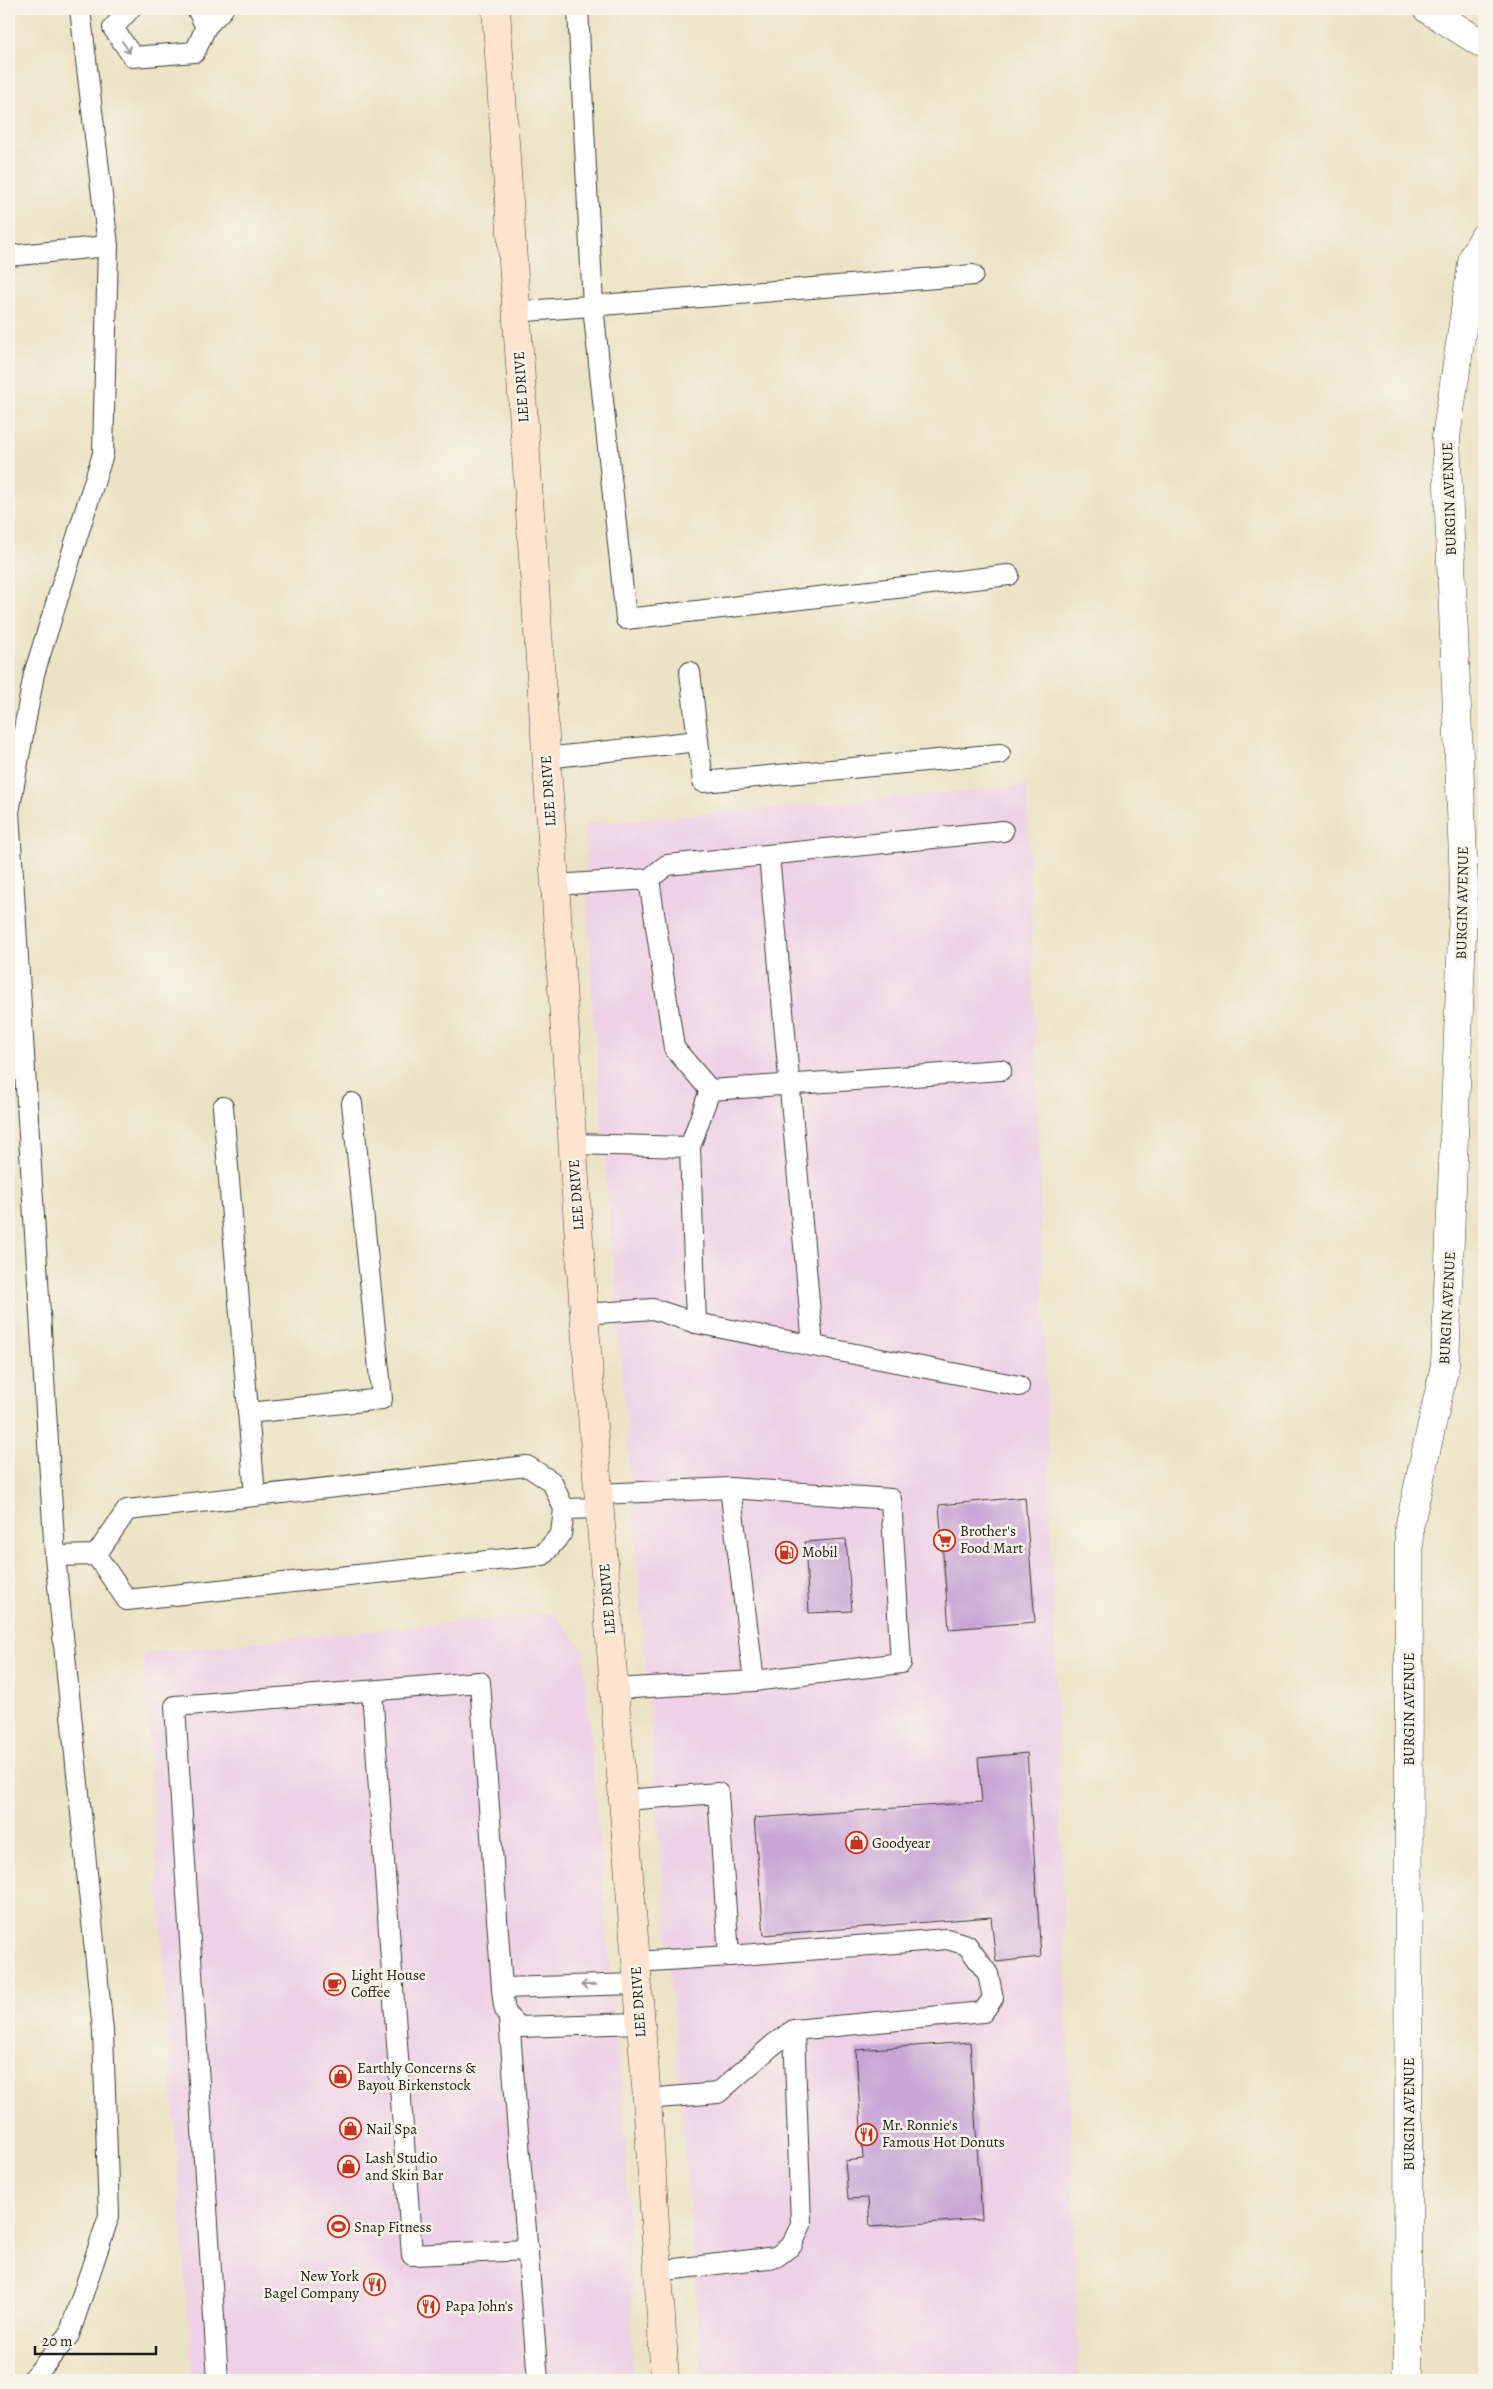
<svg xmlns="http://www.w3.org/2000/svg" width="1493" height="2389" font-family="Alegreya,serif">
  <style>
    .built { fill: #eed0e7 }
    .building { fill: #c9a5d6 }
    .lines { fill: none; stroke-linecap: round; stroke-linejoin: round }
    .service-casing { stroke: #3b3a35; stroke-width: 22 }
    .minor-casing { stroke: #3b3a35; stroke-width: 29 }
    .secondary-casing { stroke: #3b3a35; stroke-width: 29 }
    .service { stroke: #fff; stroke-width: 20 }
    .minor { stroke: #fff; stroke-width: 28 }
    .secondary { stroke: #fde4d0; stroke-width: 28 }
    .oneway { stroke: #999 }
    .labels { text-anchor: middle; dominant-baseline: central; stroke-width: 5; stroke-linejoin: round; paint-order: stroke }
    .street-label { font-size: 15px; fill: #1c1c1c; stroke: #f7f3e8 }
    .poi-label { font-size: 15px; fill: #1c1c1c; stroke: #f7f3e8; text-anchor: start }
  </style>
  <rect width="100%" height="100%" fill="#f7f3e8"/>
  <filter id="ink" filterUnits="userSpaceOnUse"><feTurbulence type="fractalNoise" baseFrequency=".02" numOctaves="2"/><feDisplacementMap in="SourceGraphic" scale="10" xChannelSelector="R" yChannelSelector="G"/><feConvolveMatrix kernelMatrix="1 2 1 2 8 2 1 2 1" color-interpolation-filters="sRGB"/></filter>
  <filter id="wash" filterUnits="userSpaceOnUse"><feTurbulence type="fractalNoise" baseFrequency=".0096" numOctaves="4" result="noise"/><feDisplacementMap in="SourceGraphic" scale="20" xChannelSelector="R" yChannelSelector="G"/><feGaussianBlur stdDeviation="1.12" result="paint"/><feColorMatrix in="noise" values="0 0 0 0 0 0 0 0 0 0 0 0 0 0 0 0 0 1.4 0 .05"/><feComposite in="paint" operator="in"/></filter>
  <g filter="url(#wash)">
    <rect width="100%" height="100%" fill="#ece3c5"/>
    <!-- built -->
    <g class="built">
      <polygon points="1027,786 1079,2380 703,2380 592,1004 584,824"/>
      <polygon points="555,1613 583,1649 626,2149 633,2380 192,2380 143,1653"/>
    </g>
    <g id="blocks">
      <!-- building -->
      <g class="building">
        <polygon points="1025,1497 1035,1622 949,1629 939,1505"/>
        <polygon points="846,1539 852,1611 809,1613 805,1542"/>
        <polygon points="1027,1753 1041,1957 996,1962 991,1917 764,1935 754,1818 982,1802 978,1758"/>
        <polygon points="970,2042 982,2219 870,2227 868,2198 848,2199 845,2161 863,2159 856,2050"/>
      </g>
    </g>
  </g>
  <g filter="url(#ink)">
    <use href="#blocks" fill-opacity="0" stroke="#3b3a35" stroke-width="1"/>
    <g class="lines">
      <defs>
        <g id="service">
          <polyline points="130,9 113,28 133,57 195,52 206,27 223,9"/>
          <polyline points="197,9 206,27"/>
          <polyline points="578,9 593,306 626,619 1009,575"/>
          <polyline points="9,256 108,246"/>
          <polyline points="515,312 973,275"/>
          <polyline points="690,672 698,741"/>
          <polyline points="546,758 698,741 703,782 1000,754"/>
          <polyline points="769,855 813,1346"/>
          <polyline points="649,879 667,865 1003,831"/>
          <polyline points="554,885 649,879 674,1048 710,1090"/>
          <polyline points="223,1107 255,1496"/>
          <polyline points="572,1144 690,1147 696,1323 653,1309 584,1314"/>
          <polyline points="690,1147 710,1090 1001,1070"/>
          <polyline points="696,1323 1019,1386"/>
          <polyline points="248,1413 382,1399 352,1103"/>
          <polygon points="527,1466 552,1482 564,1509 561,1534 543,1555 127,1600 96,1555 127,1510"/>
          <polyline points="730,1488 891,1499 901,1663 754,1681"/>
          <polyline points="599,1494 730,1488 754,1681 615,1689"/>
          <polyline points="564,1509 600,1508"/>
          <polyline points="55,1556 96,1555"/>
          <polyline points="372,1691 412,2255 528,2250"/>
          <polyline points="624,1800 718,1793 729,1956 635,1962"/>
          <path d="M637 1984 502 1988C504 2008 503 2016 520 2027L639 2023"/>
          <polyline points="509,2019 538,2380"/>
          <polyline points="647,2099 718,2093 774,2044 794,2030 983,2012 993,1998 988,1974 967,1945 947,1939 729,1956"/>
          <polyline points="658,2271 776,2257 792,2245 801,2224 794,2030"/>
          <polyline points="32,2380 69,2335 109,2216 103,2031 55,1556 9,812 34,674 103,454 108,246 80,9"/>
          <polyline points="218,2380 175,1706 480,1682 502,1988"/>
        </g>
        <g id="minor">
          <polyline points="1427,9 1484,45"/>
          <polyline points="1408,2380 1409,1528 1445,1365 1464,883 1446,437 1473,257 1484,237"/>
        </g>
        <polyline id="secondary" points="496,9 584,1314 647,2099 665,2380"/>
      </defs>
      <!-- service casing -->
      <use href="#service" class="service-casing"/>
      <!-- minor casing -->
      <use href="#minor" class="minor-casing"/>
      <!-- secondary casing -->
      <use href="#secondary" class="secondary-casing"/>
      <!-- service -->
      <use href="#service" class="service"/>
      <!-- minor -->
      <use href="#minor" class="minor"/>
      <!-- secondary -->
      <use href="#secondary" class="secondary"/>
    </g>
    <!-- one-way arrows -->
    <defs><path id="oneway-shaft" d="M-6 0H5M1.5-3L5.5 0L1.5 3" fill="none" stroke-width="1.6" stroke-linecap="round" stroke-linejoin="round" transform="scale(1.25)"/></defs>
    <g class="oneway">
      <use href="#oneway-shaft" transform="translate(126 47) rotate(56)"/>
      <use href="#oneway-shaft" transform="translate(588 1985) rotate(178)"/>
    </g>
  </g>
  <!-- icons -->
  <defs>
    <symbol id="supermarket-ring" viewBox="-11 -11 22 22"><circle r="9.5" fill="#f7f3e8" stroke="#c8321e" stroke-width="1.5"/><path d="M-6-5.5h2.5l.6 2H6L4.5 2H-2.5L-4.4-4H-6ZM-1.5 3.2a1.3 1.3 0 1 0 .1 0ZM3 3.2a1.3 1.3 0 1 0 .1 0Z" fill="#c8321e"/></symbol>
    <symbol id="fuel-ring" viewBox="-11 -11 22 22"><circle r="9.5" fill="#f7f3e8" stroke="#c8321e" stroke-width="1.5"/><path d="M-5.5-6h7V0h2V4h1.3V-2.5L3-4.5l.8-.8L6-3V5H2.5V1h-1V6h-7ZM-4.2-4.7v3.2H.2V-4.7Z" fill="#c8321e"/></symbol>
    <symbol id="shop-ring" viewBox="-11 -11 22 22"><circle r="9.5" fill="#f7f3e8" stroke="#c8321e" stroke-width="1.5"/><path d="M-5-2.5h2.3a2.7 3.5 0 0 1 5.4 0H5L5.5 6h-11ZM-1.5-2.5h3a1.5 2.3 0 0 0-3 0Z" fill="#c8321e"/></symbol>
    <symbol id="cafe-ring" viewBox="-11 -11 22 22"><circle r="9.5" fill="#f7f3e8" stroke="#c8321e" stroke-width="1.5"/><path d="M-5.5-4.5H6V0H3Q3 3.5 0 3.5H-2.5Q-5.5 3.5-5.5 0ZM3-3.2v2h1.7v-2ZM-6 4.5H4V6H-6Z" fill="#c8321e"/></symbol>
    <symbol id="restaurant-ring" viewBox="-11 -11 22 22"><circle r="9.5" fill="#f7f3e8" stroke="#c8321e" stroke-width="1.5"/><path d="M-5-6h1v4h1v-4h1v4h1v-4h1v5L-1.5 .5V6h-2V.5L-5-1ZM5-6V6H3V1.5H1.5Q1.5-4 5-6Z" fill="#c8321e"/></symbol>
    <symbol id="stadium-ring" viewBox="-11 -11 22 22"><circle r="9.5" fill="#f7f3e8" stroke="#c8321e" stroke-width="1.5"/><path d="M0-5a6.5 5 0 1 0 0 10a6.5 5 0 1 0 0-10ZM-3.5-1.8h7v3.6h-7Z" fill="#c8321e"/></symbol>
  </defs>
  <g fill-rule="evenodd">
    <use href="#supermarket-ring" x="932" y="1528" width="25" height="25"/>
    <use href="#fuel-ring" x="774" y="1540" width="25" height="25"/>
    <use href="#shop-ring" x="844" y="1830" width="25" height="25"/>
    <use href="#cafe-ring" x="322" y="1972" width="25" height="25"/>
    <use href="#shop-ring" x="328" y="2064" width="25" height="25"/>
    <use href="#shop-ring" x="338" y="2116" width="25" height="25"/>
    <use href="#restaurant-ring" x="854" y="2122" width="25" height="25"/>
    <use href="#shop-ring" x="336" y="2154" width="25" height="25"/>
    <use href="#stadium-ring" x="326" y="2214" width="25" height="25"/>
    <use href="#restaurant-ring" x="362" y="2272" width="25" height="25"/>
    <use href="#restaurant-ring" x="416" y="2294" width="25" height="25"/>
  </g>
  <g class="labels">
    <!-- street labels -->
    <g class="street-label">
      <text transform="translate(521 387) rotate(-94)">LEE DRIVE</text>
      <text transform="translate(1449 499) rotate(-92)">BURGIN AVENUE</text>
      <text transform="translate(548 791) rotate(-94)">LEE DRIVE</text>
      <text transform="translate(1462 903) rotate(-89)">BURGIN AVENUE</text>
      <text transform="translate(576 1195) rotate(-94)">LEE DRIVE</text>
      <text transform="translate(1447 1308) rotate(-87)">BURGIN AVENUE</text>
      <text transform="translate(607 1599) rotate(-95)">LEE DRIVE</text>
      <text transform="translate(1409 1709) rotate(-90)">BURGIN AVENUE</text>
      <text transform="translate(638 2002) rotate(-94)">LEE DRIVE</text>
      <text transform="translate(1409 2114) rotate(-90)">BURGIN AVENUE</text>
    </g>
    <!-- poi labels -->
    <g class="poi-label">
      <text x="960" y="1531">Brother's<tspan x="960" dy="17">Food Mart</tspan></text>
      <text x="802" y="1552">Mobil</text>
      <text x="872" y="1843">Goodyear</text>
      <text x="351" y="1975">Light House<tspan x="351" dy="17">Coffee</tspan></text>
      <text x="357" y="2068">Earthly Concerns &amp;<tspan x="357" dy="17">Bayou Birkenstock</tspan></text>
      <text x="882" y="2125">Mr. Ronnie's<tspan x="882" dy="17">Famous Hot Donuts</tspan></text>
      <text x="366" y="2129">Nail Spa</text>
      <text x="365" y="2158">Lash Studio<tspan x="365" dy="17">and Skin Bar</tspan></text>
      <text x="354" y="2227">Snap Fitness</text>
      <text x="359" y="2276" text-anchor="end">New York<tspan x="359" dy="17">Bagel Company</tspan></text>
      <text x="445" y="2306">Papa John's</text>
    </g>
  </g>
  <!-- margin -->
  <rect width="1493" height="2389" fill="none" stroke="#f7f3e8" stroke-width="30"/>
  <!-- scale -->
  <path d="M35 2346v8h121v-8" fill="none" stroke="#1c1c1c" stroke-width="2.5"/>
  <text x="42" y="2346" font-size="15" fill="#1c1c1c" stroke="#f7f3e8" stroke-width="4" paint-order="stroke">20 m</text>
</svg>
